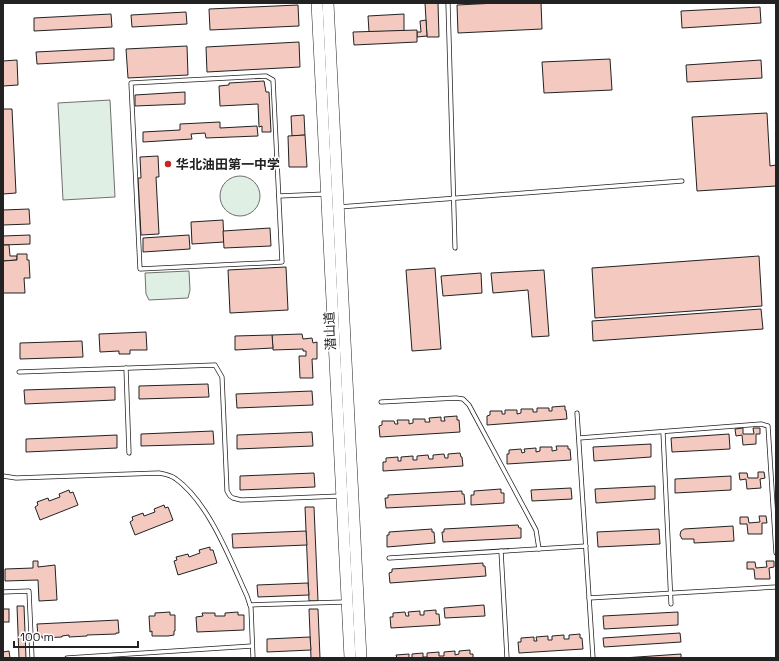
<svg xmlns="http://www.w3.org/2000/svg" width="779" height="661" font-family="'Space Grotesk','Noto Sans SC',sans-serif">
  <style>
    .green { fill: #e0efe3; stroke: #6f6f6f }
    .building { fill: #f3c9c0; stroke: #222 }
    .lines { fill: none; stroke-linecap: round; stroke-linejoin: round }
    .service-casing { stroke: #222; stroke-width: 5 }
    .secondary-casing { stroke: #222; stroke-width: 12 }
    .service { stroke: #fff; stroke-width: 3.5 }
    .secondary { stroke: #fff; stroke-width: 11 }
    .poi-dot { fill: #c62828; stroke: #fff; stroke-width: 1.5 }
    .labels { text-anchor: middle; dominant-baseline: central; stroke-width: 3; stroke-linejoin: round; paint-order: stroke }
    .poi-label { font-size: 13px; font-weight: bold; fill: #222; stroke: #fff; text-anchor: start }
    .street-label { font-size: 13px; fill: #222; stroke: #fff }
  </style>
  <rect width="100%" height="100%" fill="#fff"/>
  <!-- green -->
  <g class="green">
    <polygon points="110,100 115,197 63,200 58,103"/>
    <circle cx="240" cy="196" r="20"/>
    <polygon points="189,271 190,290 188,298 149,300 146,294 145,273"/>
  </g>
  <!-- building -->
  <g class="building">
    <polygon points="425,3 438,3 439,37 427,37"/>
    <polygon points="497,3 541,3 542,29 458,33 457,5"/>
    <polygon points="298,5 299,26 210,30 209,9"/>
    <polygon points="760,7 761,23 682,28 681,11"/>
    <polygon points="186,12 187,24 132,27 131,15"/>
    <polygon points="111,14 112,27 34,31 34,18"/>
    <polygon points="404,14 404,31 369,32 368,16"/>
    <polygon points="426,20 427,36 417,37 417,32 421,32 420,21"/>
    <polygon points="417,30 417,42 354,45 353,32"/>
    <polygon points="299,42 300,67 207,72 206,47"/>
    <polygon points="187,46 188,75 128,78 126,49"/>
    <polygon points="114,48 114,60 37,64 36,52"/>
    <polygon points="610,59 612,90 544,93 542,62"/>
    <polygon points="17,60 18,85 3,86 3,61"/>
    <polygon points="761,60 762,78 687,82 686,65"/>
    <polygon points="264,81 266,92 269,92 271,132 262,132 262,126 259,127 258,104 220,106 219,86 229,85 229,83"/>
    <polygon points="185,92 185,104 135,106 135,95"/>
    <polygon points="3,109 12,109 16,193 3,194"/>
    <polygon points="767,113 770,166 776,165 776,186 697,191 692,117"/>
    <polygon points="304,115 305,135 292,136 291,116"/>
    <polygon points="220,122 220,128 257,126 258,136 206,138 205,133 191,134 192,139 143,142 143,132 180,130 180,124"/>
    <polygon points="305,135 307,167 289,167 288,136"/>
    <polygon points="158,156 159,177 156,177 159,234 141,235 138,178 141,178 140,157"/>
    <polygon points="29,209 30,224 3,225 3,210"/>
    <polygon points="223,220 224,242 192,244 191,222"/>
    <polygon points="270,228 271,246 224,248 223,231"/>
    <polygon points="30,235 30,244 3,245 3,236"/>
    <polygon points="189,235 190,249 143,252 143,238"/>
    <polygon points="3,245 9,245 10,256 17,256 17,260 3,261"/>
    <polygon points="17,254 27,254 27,260 29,260 30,278 24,278 25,293 3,293 3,261 17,260"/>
    <polygon points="759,256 762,306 595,318 592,268"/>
    <polygon points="286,267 288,310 230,313 228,270"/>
    <polygon points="435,268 441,349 412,351 406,270"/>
    <polygon points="544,270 549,336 532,337 528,290 493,293 491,273"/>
    <polygon points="481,273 482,293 443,296 441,276"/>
    <polygon points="761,309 763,329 593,341 592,321"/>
    <polygon points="146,332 147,350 130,350 130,354 119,354 119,351 100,352 99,334"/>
    <polygon points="302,334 303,339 312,338 313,343 317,342 317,359 312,359 313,378 300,378 299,356 306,356 306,351 303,351 303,349 273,350 272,335"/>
    <polygon points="272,335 273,348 235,350 235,336"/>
    <polygon points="82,341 83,357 20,359 20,343"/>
    <polygon points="208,384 209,397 139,399 139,386"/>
    <polygon points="115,387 115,400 25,404 24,390"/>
    <polygon points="312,391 313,405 237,408 236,394"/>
    <polygon points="565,406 565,410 566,410 567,419 487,425 487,416 490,415 490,411 502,411 502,414 505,414 505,410 517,410 517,414 521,413 521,409 533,409 533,412 537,412 537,408 549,408 549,411 552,411 552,407"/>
    <polygon points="457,416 457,420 459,420 460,432 380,437 379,426 382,425 382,421 394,421 395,424 398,424 397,420 409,420 409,424 413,423 413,419 425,419 425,422 430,422 429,418 441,417 441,421 445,421 444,417"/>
    <polygon points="743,428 743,434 754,434 753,428 760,428 760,434 756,434 756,444 743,445 742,435 736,436 735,429"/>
    <polygon points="213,431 214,444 141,446 141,434"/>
    <polygon points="312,432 313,446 237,449 237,435"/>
    <polygon points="729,434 730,449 672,452 671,438"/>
    <polygon points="117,435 117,448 26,452 26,439"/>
    <polygon points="651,444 651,457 594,461 593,447"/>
    <polygon points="556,446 568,446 568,449 570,449 571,460 507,464 507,454 509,454 509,450 521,449 522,453 525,452 524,449 536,448 536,452 540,451 540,447 552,447 552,451 557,450"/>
    <polygon points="460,453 461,457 462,457 463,466 383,471 383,462 386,462 386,458 398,457 398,461 401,461 401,457 413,456 413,460 417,460 417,456 428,455 429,459 433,459 433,455 444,454 445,458 448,458 448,454"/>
    <polygon points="758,472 764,472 765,478 760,479 761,488 747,489 746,479 740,480 739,473 747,473 748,478 758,478"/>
    <polygon points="314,473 315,487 240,490 240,476"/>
    <polygon points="731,476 731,490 675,493 675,479"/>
    <polygon points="655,486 655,499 596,503 595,489"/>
    <polygon points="571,488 572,499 532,501 531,490"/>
    <polygon points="501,489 501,493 504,493 504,503 471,505 471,495 474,495 474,491"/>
    <polygon points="69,490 70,493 73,492 78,505 40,520 35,507 38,505 37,502 48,498 49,501 60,497 59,494"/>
    <polygon points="462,491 462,494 464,494 465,504 386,508 385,498 388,498 388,495"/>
    <polygon points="164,505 165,508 168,507 173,520 135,535 130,522 133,520 132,517 143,513 144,516 155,512 154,509"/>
    <polygon points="305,507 314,507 318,601 309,601"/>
    <polygon points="759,516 766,516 767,523 762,523 762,534 748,534 747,524 740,524 740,517 748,517 749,523 760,522"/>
    <polygon points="518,525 519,528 521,528 521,538 443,542 442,532 444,532 444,529"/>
    <polygon points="733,526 734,541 694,543 694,539 682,539 680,535 681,531 684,529"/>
    <polygon points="432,529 432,532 434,532 435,543 387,547 387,535 389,535 389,532"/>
    <polygon points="659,529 660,544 598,547 597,532"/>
    <polygon points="306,531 307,545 233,548 232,534"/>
    <polygon points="210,547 210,550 213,550 217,563 178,575 174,561 177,560 176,557 188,554 189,557 200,553 199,550"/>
    <polygon points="33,561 38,561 38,567 55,565 57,600 39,601 38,580 5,581 5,569 33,568"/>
    <polygon points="766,561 774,561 774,567 769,568 770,579 755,579 754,569 747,569 747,562 755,562 756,568 767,567"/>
    <polygon points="483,563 483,566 485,566 486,576 390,583 389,573 392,572 392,569"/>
    <polygon points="308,583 309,595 258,597 257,585"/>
    <polygon points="484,605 485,616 445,618 444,608"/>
    <polygon points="17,606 24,606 26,658 19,658"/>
    <rect x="3" y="609" width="6" height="13"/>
    <polygon points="309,609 318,609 320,658 311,658"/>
    <polygon points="436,610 436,614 439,614 440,625 391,628 390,617 393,617 393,613 405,612 406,616 409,616 408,612 420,611 420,615 424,615 424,611"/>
    <polygon points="170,612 170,615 175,615 175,631 174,631 174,635 168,636 152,636 152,631 150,632 149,616 155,616 155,613"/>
    <polygon points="238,612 238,615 244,615 244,630 197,632 196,617 203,616 202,613 215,613 215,616 225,616 225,613"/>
    <polygon points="678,612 678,625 604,629 603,616"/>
    <polygon points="118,620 119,633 116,633 116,634 87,635 87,636 69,637 69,635 62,636 62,637 42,638 42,636 38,637 37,624"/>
    <polygon points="680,633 681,642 604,647 603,638"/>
    <polygon points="580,634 580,638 582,638 583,649 519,653 518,642 521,642 521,638 534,637 534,641 537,641 536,637 548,636 548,640 552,640 552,636 564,635 564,639 569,639 569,635"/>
    <polygon points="310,637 311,650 267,652 267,639"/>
    <polygon points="470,650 470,654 473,654 473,658 397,658 396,655 409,654 409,658 412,658 412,654 423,653 423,657 427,657 427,653 439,652 439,656 444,656 444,652 455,651 455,655 459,654 459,651"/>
    <polygon points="9,651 10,658 3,658 3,652"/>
    <polygon points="681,654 681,658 623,658"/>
  </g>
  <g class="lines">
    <defs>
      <g id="service">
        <polyline points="448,3 455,248"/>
        <polygon points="266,76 273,80 282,262 140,269 131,83"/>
        <polyline points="279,196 325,194"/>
        <polyline points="339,207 682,181"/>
        <polyline points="126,368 129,453"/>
        <polyline points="19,372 215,365 222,377 227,491 230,496 233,498 241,500 340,496"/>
        <polyline points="381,402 456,398 463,399 469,405 536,530 539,549"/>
        <polyline points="577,413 593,658"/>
        <polyline points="663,432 671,604"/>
        <polyline points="579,438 761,424 768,426 776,553"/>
        <path d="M3 476 16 478 159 473C165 474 171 475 176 479 209 503 230 559 247 596L251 608 253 658"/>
        <polyline points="501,551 507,658"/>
        <polyline points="389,558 586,546"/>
        <polyline points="3,592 29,591 32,658"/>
        <polyline points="589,598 776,587"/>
        <polyline points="250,605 345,602"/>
        <polyline points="67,658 252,646"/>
      </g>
      <g id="secondary">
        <polyline points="317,3 350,658"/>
        <polyline points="328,3 361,658"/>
      </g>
    </defs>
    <!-- service casing -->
    <use href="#service" class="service-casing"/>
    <!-- secondary casing -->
    <use href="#secondary" class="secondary-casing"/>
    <!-- service -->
    <use href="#service" class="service"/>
    <!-- secondary -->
    <use href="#secondary" class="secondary"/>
  </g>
  <!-- markers -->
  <circle class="poi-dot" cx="168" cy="164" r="4"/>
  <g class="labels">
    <!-- poi labels -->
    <g class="poi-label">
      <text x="176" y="164">华北油田第一中学</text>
    </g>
    <!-- street labels -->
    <g class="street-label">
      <text transform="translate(330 331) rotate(-93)">潜山道</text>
    </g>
  </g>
  <!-- border -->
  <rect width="779" height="661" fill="none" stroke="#222222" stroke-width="8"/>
  <!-- scale -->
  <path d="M14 641v6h124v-6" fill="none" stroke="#222222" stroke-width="2"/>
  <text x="20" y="641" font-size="12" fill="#222222" stroke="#ffffff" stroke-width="3" paint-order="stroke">100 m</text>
</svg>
